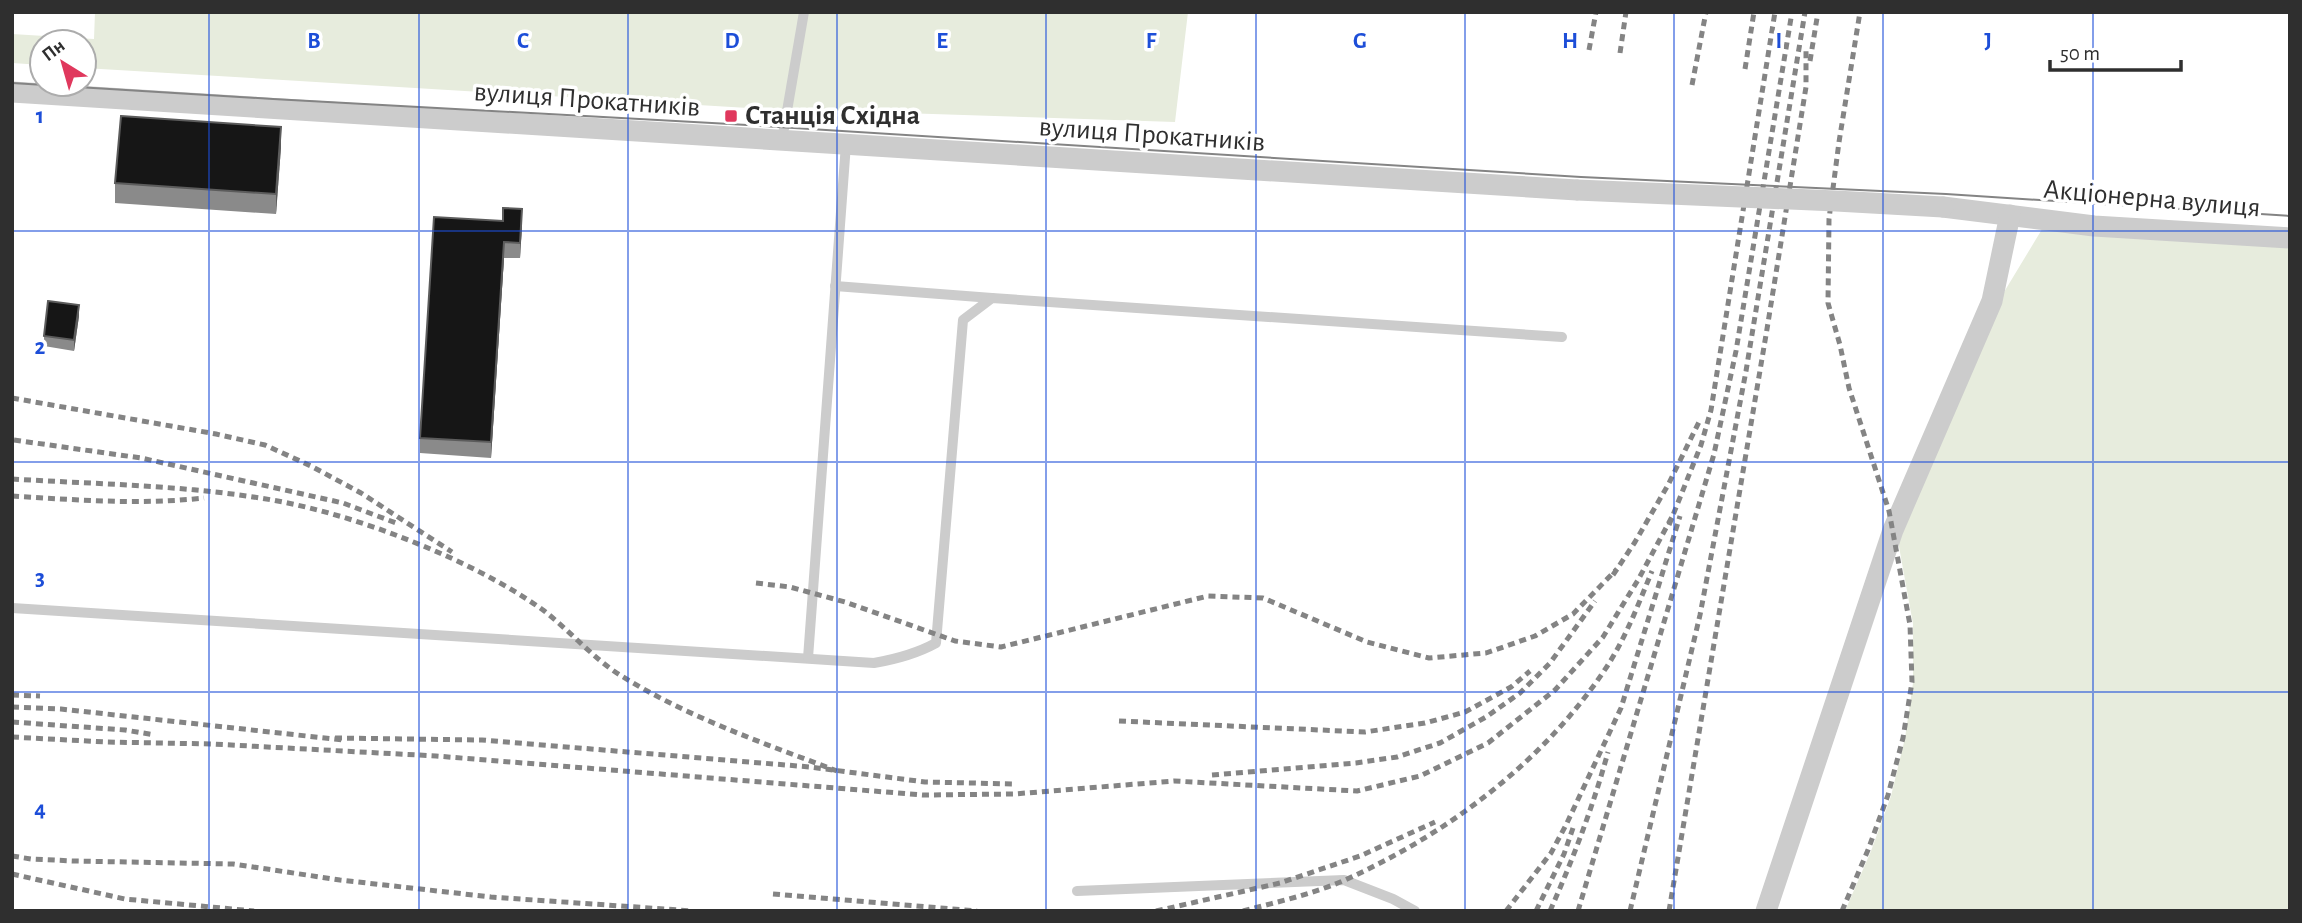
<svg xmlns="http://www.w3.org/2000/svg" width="2302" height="923" font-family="'Alegreya Sans',sans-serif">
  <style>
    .green { fill: #e7ecdd }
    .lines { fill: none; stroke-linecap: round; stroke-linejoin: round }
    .lane { stroke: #ccc; stroke-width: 10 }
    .street { stroke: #ccc; stroke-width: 21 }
    .tram { stroke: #848484; stroke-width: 2 }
    .rail { stroke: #848484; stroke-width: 5; stroke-dasharray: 7 5; stroke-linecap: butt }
    .street-bridge { stroke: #ccc; stroke-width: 21 }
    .wall { fill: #8a8a8a }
    .shaded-wall { fill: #5c5c5c }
    .building { fill: #161616; stroke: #5c5c5c; stroke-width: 2 }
    .grid { fill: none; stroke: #1d4ed8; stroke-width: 2; stroke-opacity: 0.55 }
    .poi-dot { fill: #e0385d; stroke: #fff; stroke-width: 2.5 }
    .labels { text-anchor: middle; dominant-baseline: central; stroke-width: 7; stroke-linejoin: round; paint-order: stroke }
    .street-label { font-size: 28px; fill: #2f2f2f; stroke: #fff }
    .poi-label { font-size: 28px; font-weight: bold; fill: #2f2f2f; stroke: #fff; text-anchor: start }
    .grid-label { font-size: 23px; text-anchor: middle; font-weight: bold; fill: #1d4ed8; stroke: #fff; stroke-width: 7; stroke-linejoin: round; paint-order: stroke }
  </style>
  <rect width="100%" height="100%" fill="#fff"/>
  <!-- green -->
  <g class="green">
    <polygon points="95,12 1188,12 1175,122 748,108 84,68 84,42 42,42 42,65 12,63 12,34 94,39"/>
    <polygon points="2047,221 2290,247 2290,911 1845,911 1871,851 1891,796 1905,738 1913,683 1913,624 1896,530 1998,302"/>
  </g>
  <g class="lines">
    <!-- lane -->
    <g class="lane">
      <polyline points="782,140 804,12"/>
      <polyline points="835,286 992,298"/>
      <path d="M12 608 874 663C897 659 916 654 936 643L963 320 992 298 1562 337"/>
      <polyline points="808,658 846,144"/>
      <polyline points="1077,891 1344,880 1393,899 1415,911"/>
    </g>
    <!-- street -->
    <g class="street">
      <polyline points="12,92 1577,190"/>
      <polyline points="1943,207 2094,226 2290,238"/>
      <polyline points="1766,911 1893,530 1992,301 2010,215"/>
    </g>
    <!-- tram -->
    <polyline class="tram" points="12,83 273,99 730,124 1581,177 1946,194 2290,216"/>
    <!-- rail -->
    <g class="rail">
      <polyline points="1589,50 1596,12"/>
      <polyline points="1620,53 1626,12"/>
      <polyline points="1810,61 1818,12"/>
      <polyline points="1745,69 1754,12"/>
      <polyline points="1692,85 1706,12"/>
      <polyline points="12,398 216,434 265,445 311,466 361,493 452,552"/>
      <polyline points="14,440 141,458 343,503 396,523"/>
      <path d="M12 479C95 484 178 485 260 498 325 508 391 531 451 558 483 573 515 590 543 610 568 629 594 659 620 675 687 717 763 743 837 771"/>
      <path d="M12 496C77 500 140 505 204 498"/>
      <polyline points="1669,525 1701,445 1711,410 1775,12"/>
      <polyline points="1613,575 1635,542 1668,485 1700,420"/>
      <polyline points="756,583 790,587 845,602 955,641 1001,647 1208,596 1263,598 1367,642 1429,658 1486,653 1535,636 1573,614 1617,569"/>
      <polyline points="12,695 40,696"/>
      <polyline points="12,707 61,709 343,740"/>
      <polyline points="1119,721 1365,732 1425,723 1465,712 1511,687 1530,671"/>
      <polyline points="12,722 125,730 155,735"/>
      <polyline points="12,737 107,742 212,744 436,756 923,795 1014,794 1174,781 1357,791 1420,776 1488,743 1555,690 1603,637 1638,580 1673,515"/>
      <polyline points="335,738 482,740 810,767 925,782 1016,784"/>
      <polyline points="1212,775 1356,763 1397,757 1440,743 1486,717 1520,693 1550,663 1595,601"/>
      <polyline points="12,856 31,859 74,861 233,864 340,880 491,897 693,911"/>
      <polyline points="12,874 125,899 254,911"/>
      <polyline points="773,894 977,911"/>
      <polyline points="1156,911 1280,883 1360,856 1435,822"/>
      <path d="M1243 911C1277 902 1313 894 1345 880 1447 834 1541 764 1604 671 1625 640 1638 605 1652 571"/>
      <polyline points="1506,911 1551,853 1566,825 1621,708 1680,516"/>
      <polyline points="1536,911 1564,854 1573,828"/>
      <path d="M1550 911C1573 859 1593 807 1608 752"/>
      <polyline points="1578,911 1714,454 1736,351 1792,12"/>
      <polyline points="1630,911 1700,615 1746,371 1805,12"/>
      <polyline points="1669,911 1767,329 1806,87 1806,51"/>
      <polyline points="1842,911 1868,850 1888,795 1903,738 1912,682 1910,625 1889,511 1849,388 1840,345 1828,303 1829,219 1839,142 1860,12"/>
    </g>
    <!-- street-bridge -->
    <polyline class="street-bridge" points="1577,190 1836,201 1943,207"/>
  </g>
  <!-- wall -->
  <g class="wall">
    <polygon points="281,147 276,214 115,203 115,183"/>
    <polygon points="503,221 522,224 520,258 504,258 491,458 420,453 420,438"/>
    <polygon points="79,316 74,351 44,346 44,336"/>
  </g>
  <!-- shaded-wall -->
  <g class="shaded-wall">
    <polygon points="281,127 281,147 276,214 276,194"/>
    <polygon points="522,209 522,224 520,258 520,243"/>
    <polygon points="504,242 504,258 491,458 491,442"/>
    <polygon points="79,305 79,316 74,351 74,340"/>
  </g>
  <!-- building -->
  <g class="building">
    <polygon points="121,116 281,127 276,194 115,183"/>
    <polygon points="503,208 522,209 520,243 504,242 491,442 420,438 434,217 503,221"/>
    <polygon points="48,301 79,305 74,340 44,336"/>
  </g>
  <!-- grid -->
  <path class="grid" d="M209 12V911M419 12V911M628 12V911M837 12V911M1046 12V911M1256 12V911M1465 12V911M1674 12V911M1883 12V911M2093 12V911M12 231H2290M12 462H2290M12 692H2290"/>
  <!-- markers -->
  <rect class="poi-dot" x="724" y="109" width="14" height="14" rx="3.5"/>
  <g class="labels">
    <!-- street labels -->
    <g class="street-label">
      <text transform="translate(587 100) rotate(4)">вулиця Прокатників</text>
      <text transform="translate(1152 135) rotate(4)">вулиця Прокатників</text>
      <text transform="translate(2152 199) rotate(5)">Акціонерна вулиця</text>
    </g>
    <!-- poi labels -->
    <g class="poi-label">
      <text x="745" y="116">Станція Східна</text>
    </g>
  </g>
  <g class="grid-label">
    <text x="314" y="48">B</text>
    <text x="523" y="48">C</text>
    <text x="732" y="48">D</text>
    <text x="942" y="48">E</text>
    <text x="1151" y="48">F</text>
    <text x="1360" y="48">G</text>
    <text x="1570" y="48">H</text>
    <text x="1779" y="48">I</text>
    <text x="1988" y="48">J</text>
    <text x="40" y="123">1</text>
    <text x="40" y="354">2</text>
    <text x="40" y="585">3</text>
    <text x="40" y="816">4</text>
  </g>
  <!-- border -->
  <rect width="2302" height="923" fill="none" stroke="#2f2f2f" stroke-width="28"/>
  <!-- north arrow -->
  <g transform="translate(63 63) rotate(323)"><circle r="33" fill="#ffffff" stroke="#acacac" stroke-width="2"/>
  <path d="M0-5L12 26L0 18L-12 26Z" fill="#e0385d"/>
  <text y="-10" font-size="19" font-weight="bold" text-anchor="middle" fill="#2f2f2f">Пн</text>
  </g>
  <!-- scale -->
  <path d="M2050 60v10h131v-10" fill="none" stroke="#2f2f2f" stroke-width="3.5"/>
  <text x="2060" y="60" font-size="21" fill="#2f2f2f" stroke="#ffffff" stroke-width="5" paint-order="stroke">50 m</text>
</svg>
